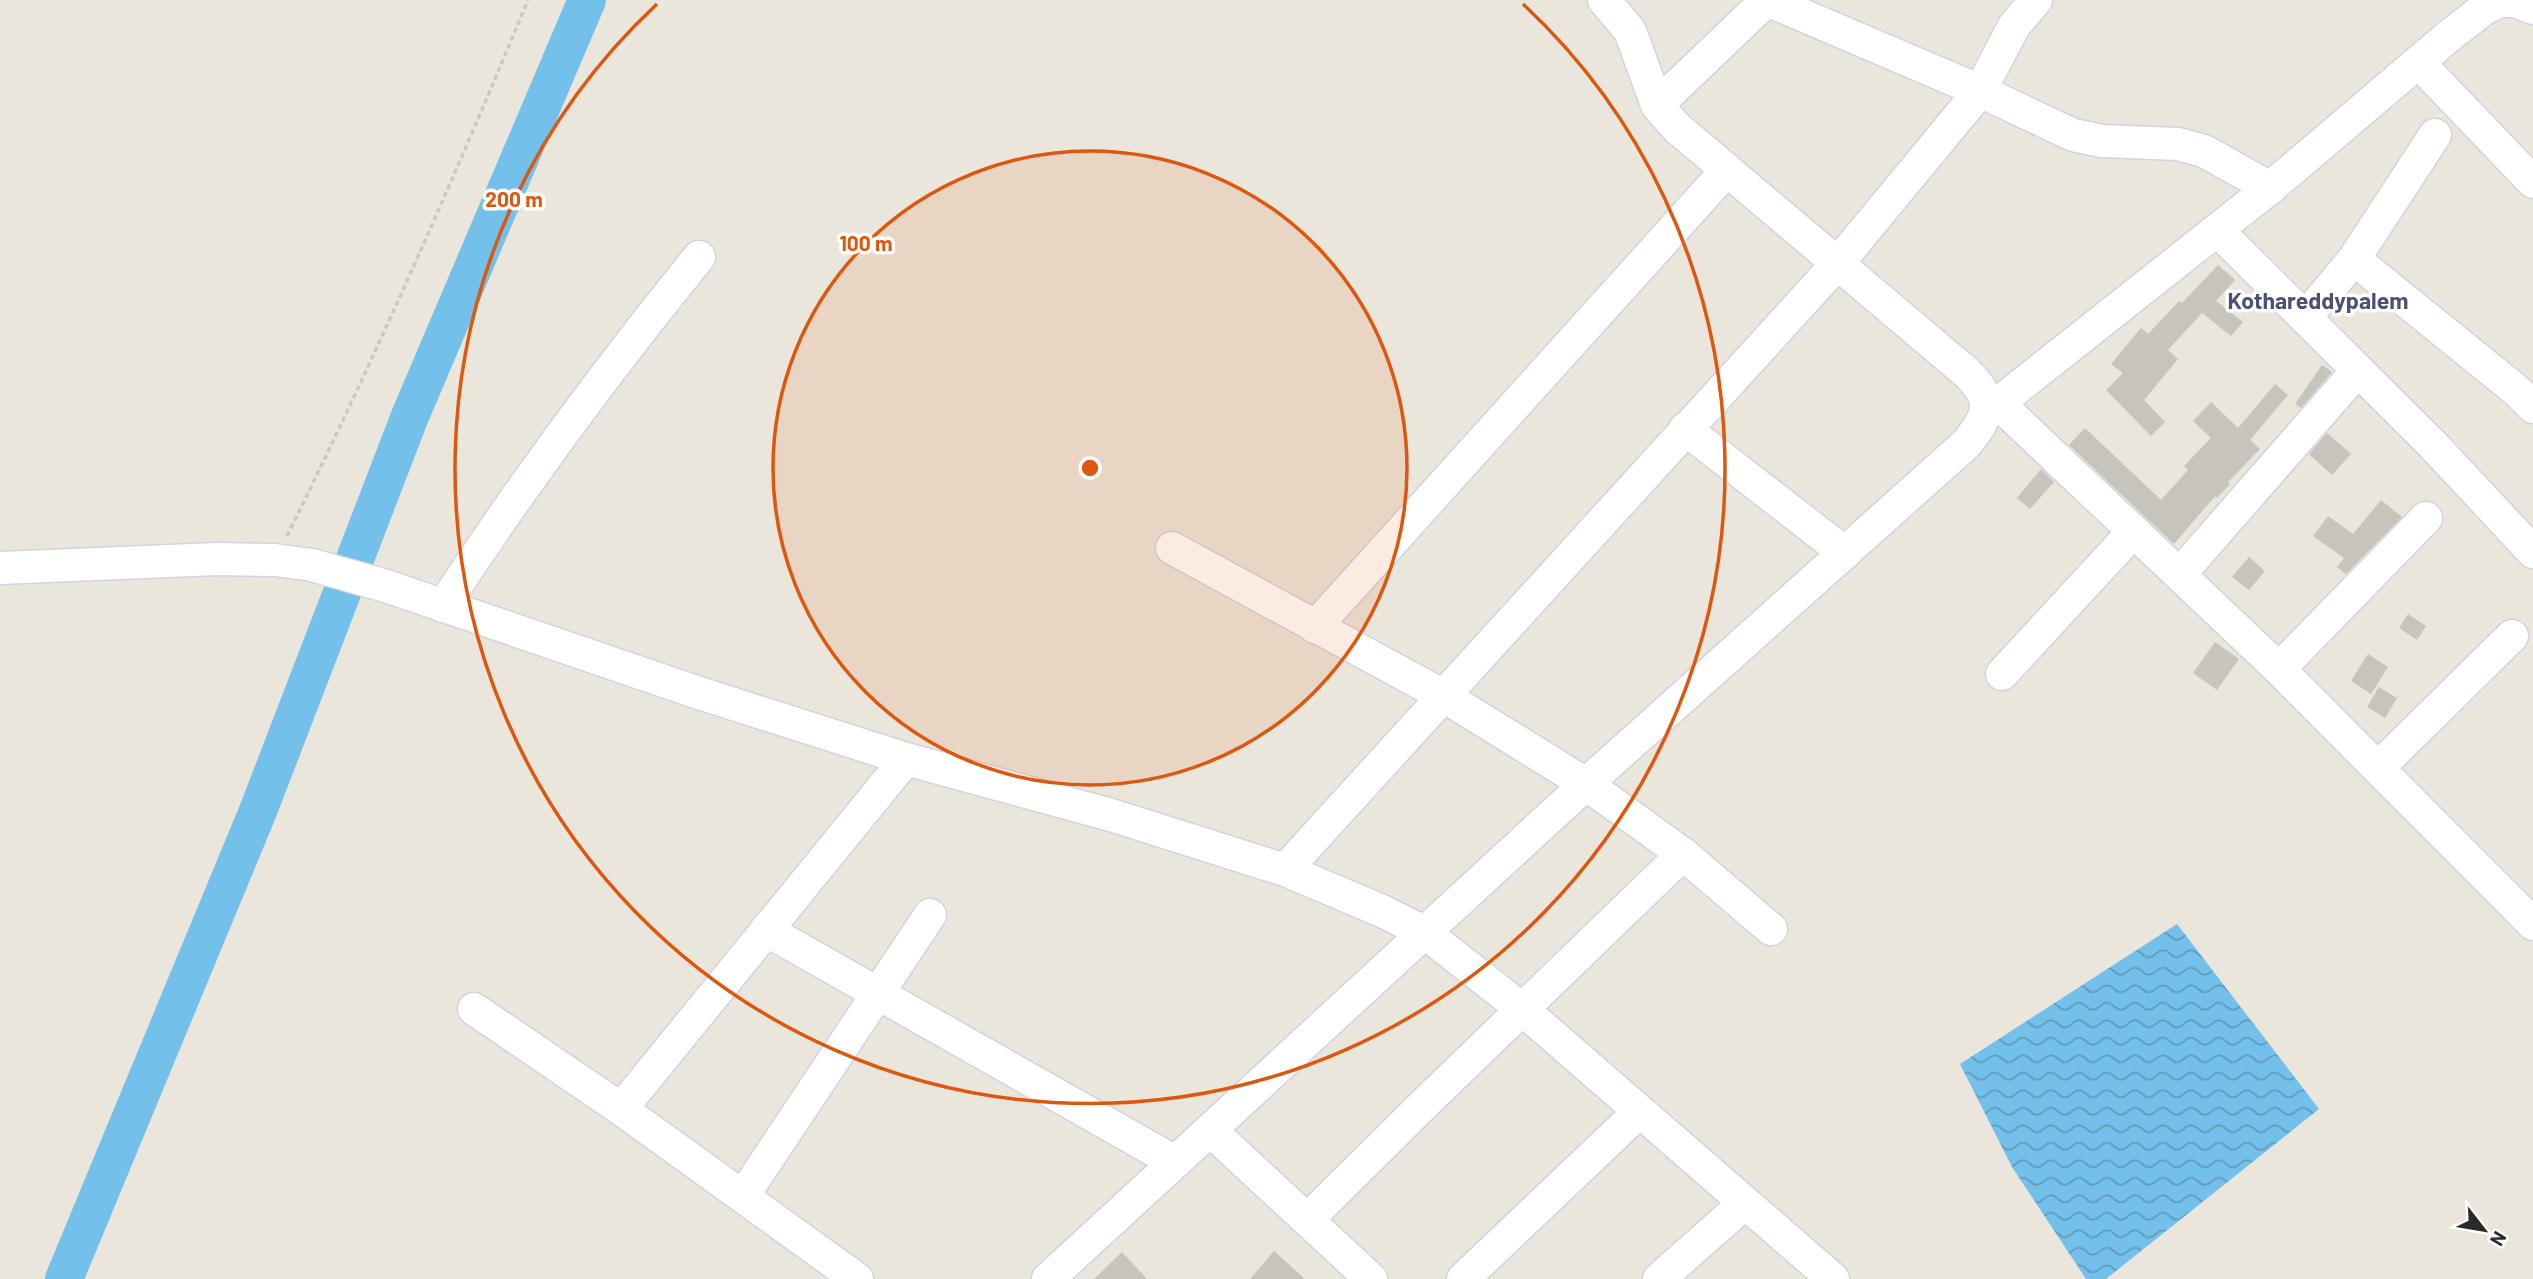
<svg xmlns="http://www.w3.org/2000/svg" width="2533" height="1279" font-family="Barlow,sans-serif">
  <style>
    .water { fill: url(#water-waves) }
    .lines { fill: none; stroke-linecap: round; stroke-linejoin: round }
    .river { stroke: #73c0ea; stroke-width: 38 }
    .building { fill: #c7c4bb }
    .minor-casing { stroke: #d1d3e2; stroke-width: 35 }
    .path { stroke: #c8c8c8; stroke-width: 3.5; stroke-dasharray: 5 3.5; stroke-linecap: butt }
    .minor { stroke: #fff; stroke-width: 32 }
    .ring { fill: none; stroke: #de570e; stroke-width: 3.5 }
    .labels { text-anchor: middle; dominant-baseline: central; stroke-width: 7; stroke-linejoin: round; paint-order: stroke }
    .quarter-label { font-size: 23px; font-weight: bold; fill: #4c5079; stroke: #fff }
    .centre { fill: #de570e; stroke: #fff; stroke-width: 3.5 }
    .ring-label { font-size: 21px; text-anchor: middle; font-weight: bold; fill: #de570e; stroke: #fff; stroke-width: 7; stroke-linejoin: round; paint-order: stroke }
  </style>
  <defs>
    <pattern id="water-waves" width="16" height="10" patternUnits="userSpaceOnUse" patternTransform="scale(1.75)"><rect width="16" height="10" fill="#73c0ea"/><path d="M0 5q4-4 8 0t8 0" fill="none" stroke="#5f9cbe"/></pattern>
  </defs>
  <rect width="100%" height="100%" fill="#ebe6dc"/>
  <!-- water -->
  <polygon class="water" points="2177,924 2319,1109 2106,1279 2086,1279 2012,1167 1960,1064"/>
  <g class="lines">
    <!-- river -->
    <polyline class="river" points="64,1279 258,811 410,416 587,0"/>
  </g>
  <!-- building -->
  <g class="building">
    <polygon points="2218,265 2235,280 2216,301 2243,322 2231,336 2202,313 2168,350 2178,359 2144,400 2165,422 2151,436 2106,390 2123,373 2111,364 2141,328 2148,334 2179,301 2182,303"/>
    <polygon points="2322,365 2332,372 2301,408 2295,404"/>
    <polygon points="2275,384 2288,395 2250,440 2260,449 2228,482 2230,484 2217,498 2215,496 2174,544 2069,445 2085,428 2161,500 2188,470 2184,466 2211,438 2193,421 2211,402 2238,428"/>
    <polygon points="2327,433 2351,454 2332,475 2309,454"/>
    <polygon points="2041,469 2054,482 2030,509 2017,498"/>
    <polygon points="2381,500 2402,517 2346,574 2337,567 2344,558 2313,536 2328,516 2353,534"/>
    <polygon points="2249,557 2265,571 2249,590 2232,577"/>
    <polygon points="2408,614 2426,626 2417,640 2399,628"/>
    <polygon points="2215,642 2239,659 2217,690 2193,673"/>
    <polygon points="2368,654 2388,667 2371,694 2351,681"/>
    <polygon points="2379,687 2397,698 2385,718 2367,707"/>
    <polygon points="1274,1251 1305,1279 1250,1279"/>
    <polygon points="1122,1252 1147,1279 1094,1279"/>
  </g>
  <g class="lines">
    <defs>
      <g id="minor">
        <polyline points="1767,0 1980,91 2073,135 2102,141 2178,144 2204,151 2270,188"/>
        <polyline points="2418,62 2533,182"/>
        <polyline points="1657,105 1767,0"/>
        <polyline points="2217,230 2433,445 2533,552"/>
        <polyline points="2354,259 2516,390 2533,407"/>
        <polyline points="2305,318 2354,259 2435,135"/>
        <polyline points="1998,403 2279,669 2533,924"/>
        <polyline points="1987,412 2270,188 2449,36 2485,8 2500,1 2515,1 2533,8"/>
        <polyline points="1685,429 1845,553"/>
        <polyline points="1172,548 1442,695 1586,784 1683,854 1771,929"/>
        <polyline points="0,568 217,559 275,560 312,565 386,586 696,692 906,759 1111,815 1285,870 1382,911 1424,932 1522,1009 1833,1279"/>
        <polyline points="2180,574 2358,370"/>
        <path d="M443 606C522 485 608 369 699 257"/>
        <polyline points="1315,627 1727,170"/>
        <polyline points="2279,669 2426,518"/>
        <polyline points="2002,674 2134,531"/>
        <polyline points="2379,767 2512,636"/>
        <polyline points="1285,870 1838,263 1980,91 2014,26 2036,0"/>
        <polyline points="766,930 1175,1162"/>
        <polyline points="474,1009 621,1109 857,1279"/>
        <polyline points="621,1109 906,759"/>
        <polyline points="1210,1130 1371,1279"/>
        <polyline points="743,1196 930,915"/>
        <polyline points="1307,1220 1422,1106 1683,854"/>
        <path d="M1048 1279 1586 784 1966 444C1990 415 1995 400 1966 372L1676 127 1657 105 1630 31 1604 0"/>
        <polyline points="1463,1279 1639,1112"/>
        <polyline points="1659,1279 1745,1203"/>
      </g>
    </defs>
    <!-- minor casing -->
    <use href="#minor" class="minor-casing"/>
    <!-- path -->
    <path class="path" d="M287 536C374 360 453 181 528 0"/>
    <!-- minor -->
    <use href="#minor" class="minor"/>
  </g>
  <!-- distance rings -->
  <circle cx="1090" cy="468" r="317" fill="#de570e" fill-opacity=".12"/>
  <g class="ring">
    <circle cx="1090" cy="468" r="317"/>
    <path d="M1523 4A635 635 0 1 1 657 4"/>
  </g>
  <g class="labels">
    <!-- quarter labels -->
    <g class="quarter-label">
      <text x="2318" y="300">Kothareddypalem</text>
    </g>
  </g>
  <circle cx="1090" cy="468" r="10" class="centre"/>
  <g class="ring-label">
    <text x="514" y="207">200 m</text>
    <text x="866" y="251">100 m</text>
  </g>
  <!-- north arrow -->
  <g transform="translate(2484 1230) rotate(121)" stroke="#ffffff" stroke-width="5" paint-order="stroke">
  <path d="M0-5L12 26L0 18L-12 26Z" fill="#2a2a2a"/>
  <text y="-10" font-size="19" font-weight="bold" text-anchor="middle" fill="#2a2a2a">N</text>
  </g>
</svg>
